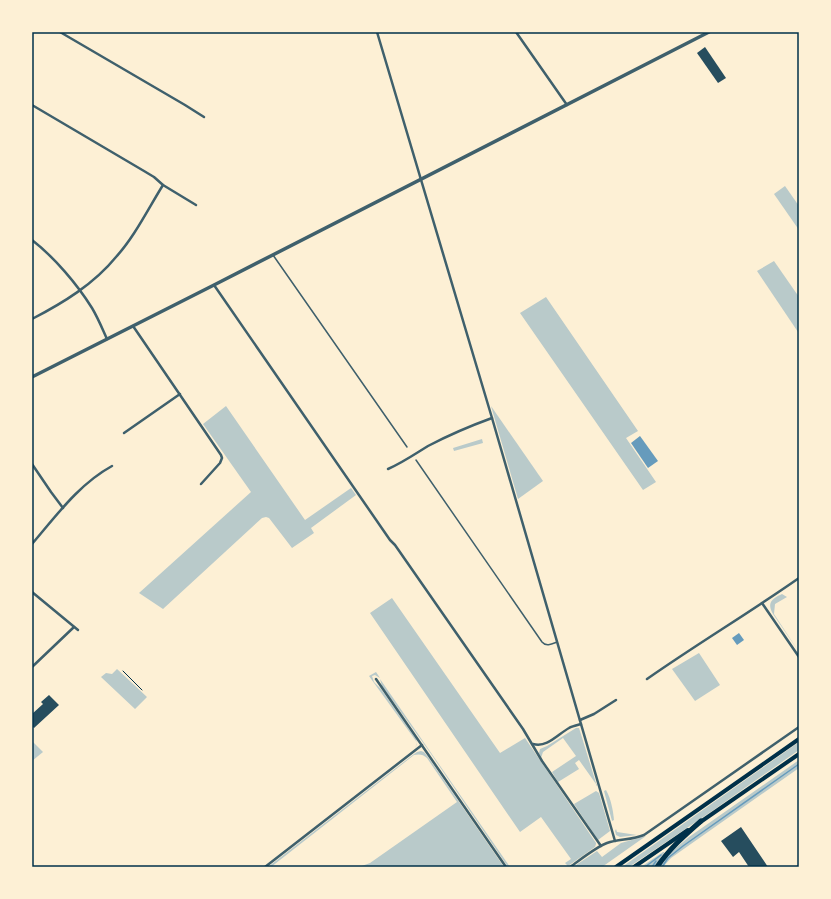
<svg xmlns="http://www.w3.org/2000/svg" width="831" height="899" font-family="Helvetica,sans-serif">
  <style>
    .green { fill: #b9caca }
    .water { fill: #669bbc }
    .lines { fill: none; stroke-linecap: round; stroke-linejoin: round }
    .stream { stroke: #669bbc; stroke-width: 1.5 }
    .building { fill: #264d5e }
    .path { stroke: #003049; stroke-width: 1 }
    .service { stroke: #3f606c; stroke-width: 1.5 }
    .minor { stroke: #3f606c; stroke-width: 2.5 }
    .tertiary { stroke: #3f606c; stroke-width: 3.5 }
    .secondary { stroke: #003049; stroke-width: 4 }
    .motorway { stroke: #003049; stroke-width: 5 }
    .neatline { fill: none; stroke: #003049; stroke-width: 1.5 }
  </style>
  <rect width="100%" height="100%" fill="#fdf0d5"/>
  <!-- green -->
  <g class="green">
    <polygon points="785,186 799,206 799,230 774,194"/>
    <polygon points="774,261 799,297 799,331 798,332 757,271"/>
    <polygon points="546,297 638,431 626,438 656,482 643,490 520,313"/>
    <polygon points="226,406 305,520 351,488 356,495 311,528 314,533 292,548 269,518 266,517 262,518 163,609 139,593 251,492 203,424"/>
    <polygon points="491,406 543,481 518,499"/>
    <polygon points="482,439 483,443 454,451 453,448"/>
    <path d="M782 594 787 597 775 604 774 614 799 652 773 614C767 603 771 599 782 594Z"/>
    <polygon points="392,598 500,753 525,738 596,843 596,844 595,847 568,866 565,863 571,859 541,817 520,832 370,613"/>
    <polygon points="699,653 720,685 695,701 672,669"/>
    <polygon points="117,669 147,697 135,709 101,677 106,673 112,674"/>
    <polygon points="376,672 380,678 375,675 372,676 374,682 381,689 416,739 417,744 415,748 417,743 416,741 369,676"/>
    <polygon points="380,679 510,867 508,867 429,751 382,686"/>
    <polygon points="576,728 579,728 580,731 596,783 597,785 596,786 596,784 579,760 575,763 579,769 558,782 552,772 576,756 563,738 543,752 541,758 539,753 540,749 547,746"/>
    <polygon points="32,741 43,752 32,761"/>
    <polygon points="799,742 799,750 715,809 629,867 622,867"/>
    <path d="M421 751 424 752 428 757 504 867H359L370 863 457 802 427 758C423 754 419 754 414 755L271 867H268L414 754 417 752Z"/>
    <polygon points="799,760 799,768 671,858 663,867 659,867 671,852 689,837"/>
    <path d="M606 790C611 799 613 810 614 820L612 821 604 791Z"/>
    <polygon points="596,791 599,793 610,831 598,840 574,804"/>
    <polygon points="616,829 617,832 637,835 620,837 616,835 615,831"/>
    <polygon points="646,836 602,867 573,867 597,851 602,857 621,843"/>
    <polygon points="663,852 664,852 664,853 654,867 641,867"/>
  </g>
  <!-- water -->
  <g class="water">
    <polygon points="640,436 658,461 648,468 631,443"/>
    <polygon points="739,633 744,640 737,645 732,638"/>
  </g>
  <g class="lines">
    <!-- stream -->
    <g class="stream">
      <polyline points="645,867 661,855"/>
      <polyline points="652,867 656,861"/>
      <polyline points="662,867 668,858 683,846 799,764"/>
    </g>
  </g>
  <!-- building -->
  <g class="building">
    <polygon points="705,47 726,78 718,83 697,53"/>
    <polygon points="49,695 59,705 34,728 32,726 32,714 43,704 41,702"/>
    <polygon points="741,827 768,867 749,867 739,852 733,857 721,841"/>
  </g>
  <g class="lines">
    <!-- path -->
    <polyline class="path" points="123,671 142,690"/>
    <!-- service -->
    <g class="service">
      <polyline points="273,255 407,447"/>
      <path d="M416 460 542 642C546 647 552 644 557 642"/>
    </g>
    <!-- minor -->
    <g class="minor">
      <polyline points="60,32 185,105 204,117"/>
      <polyline points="377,32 492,418 615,841"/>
      <polyline points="516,32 567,105"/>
      <polyline points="32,105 144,171 154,177 163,185 196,205"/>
      <path d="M32 240C54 257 77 284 92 308 98 318 102 328 107 339"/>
      <polyline points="214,285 390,540 395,545 523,729 542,761 601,846"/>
      <path d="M32 319C63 303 94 284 116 257 135 236 148 209 163 185"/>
      <polyline points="133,326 221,455 222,458 220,463 201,484"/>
      <polyline points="124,433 180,394"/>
      <polyline points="32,464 51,492 63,508"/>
      <path d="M388 469C402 463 415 454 428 446 449 435 470 426 492 418"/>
      <path d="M32 544C56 516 79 484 112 466"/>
      <polyline points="32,592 78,630"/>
      <polyline points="762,603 799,657"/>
      <polyline points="32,667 74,627"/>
      <polyline points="376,679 506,867"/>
      <path d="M647 679C697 644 749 613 799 578"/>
      <polyline points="580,720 594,714 616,700"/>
      <path d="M533 744C547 748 557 735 569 728 572 726 577 725 581 724"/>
      <polyline points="265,867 422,745"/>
      <path d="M570 867C580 860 596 847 607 843 619 839 632 840 644 835L799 727"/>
      <polyline points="797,867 799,866"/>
    </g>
    <!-- tertiary -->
    <polyline class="tertiary" points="32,377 214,285 709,32"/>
    <!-- secondary -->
    <g class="secondary">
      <polyline points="699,823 799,754"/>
      <polyline points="616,867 799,739"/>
      <polyline points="634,867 688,830"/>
    </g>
    <!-- motorway -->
    <path class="motorway" d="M657 867C669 849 685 835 701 821"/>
  </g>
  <!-- border -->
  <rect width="831" height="899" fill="none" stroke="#fdf0d5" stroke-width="66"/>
  <rect x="33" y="33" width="765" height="833" class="neatline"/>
</svg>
